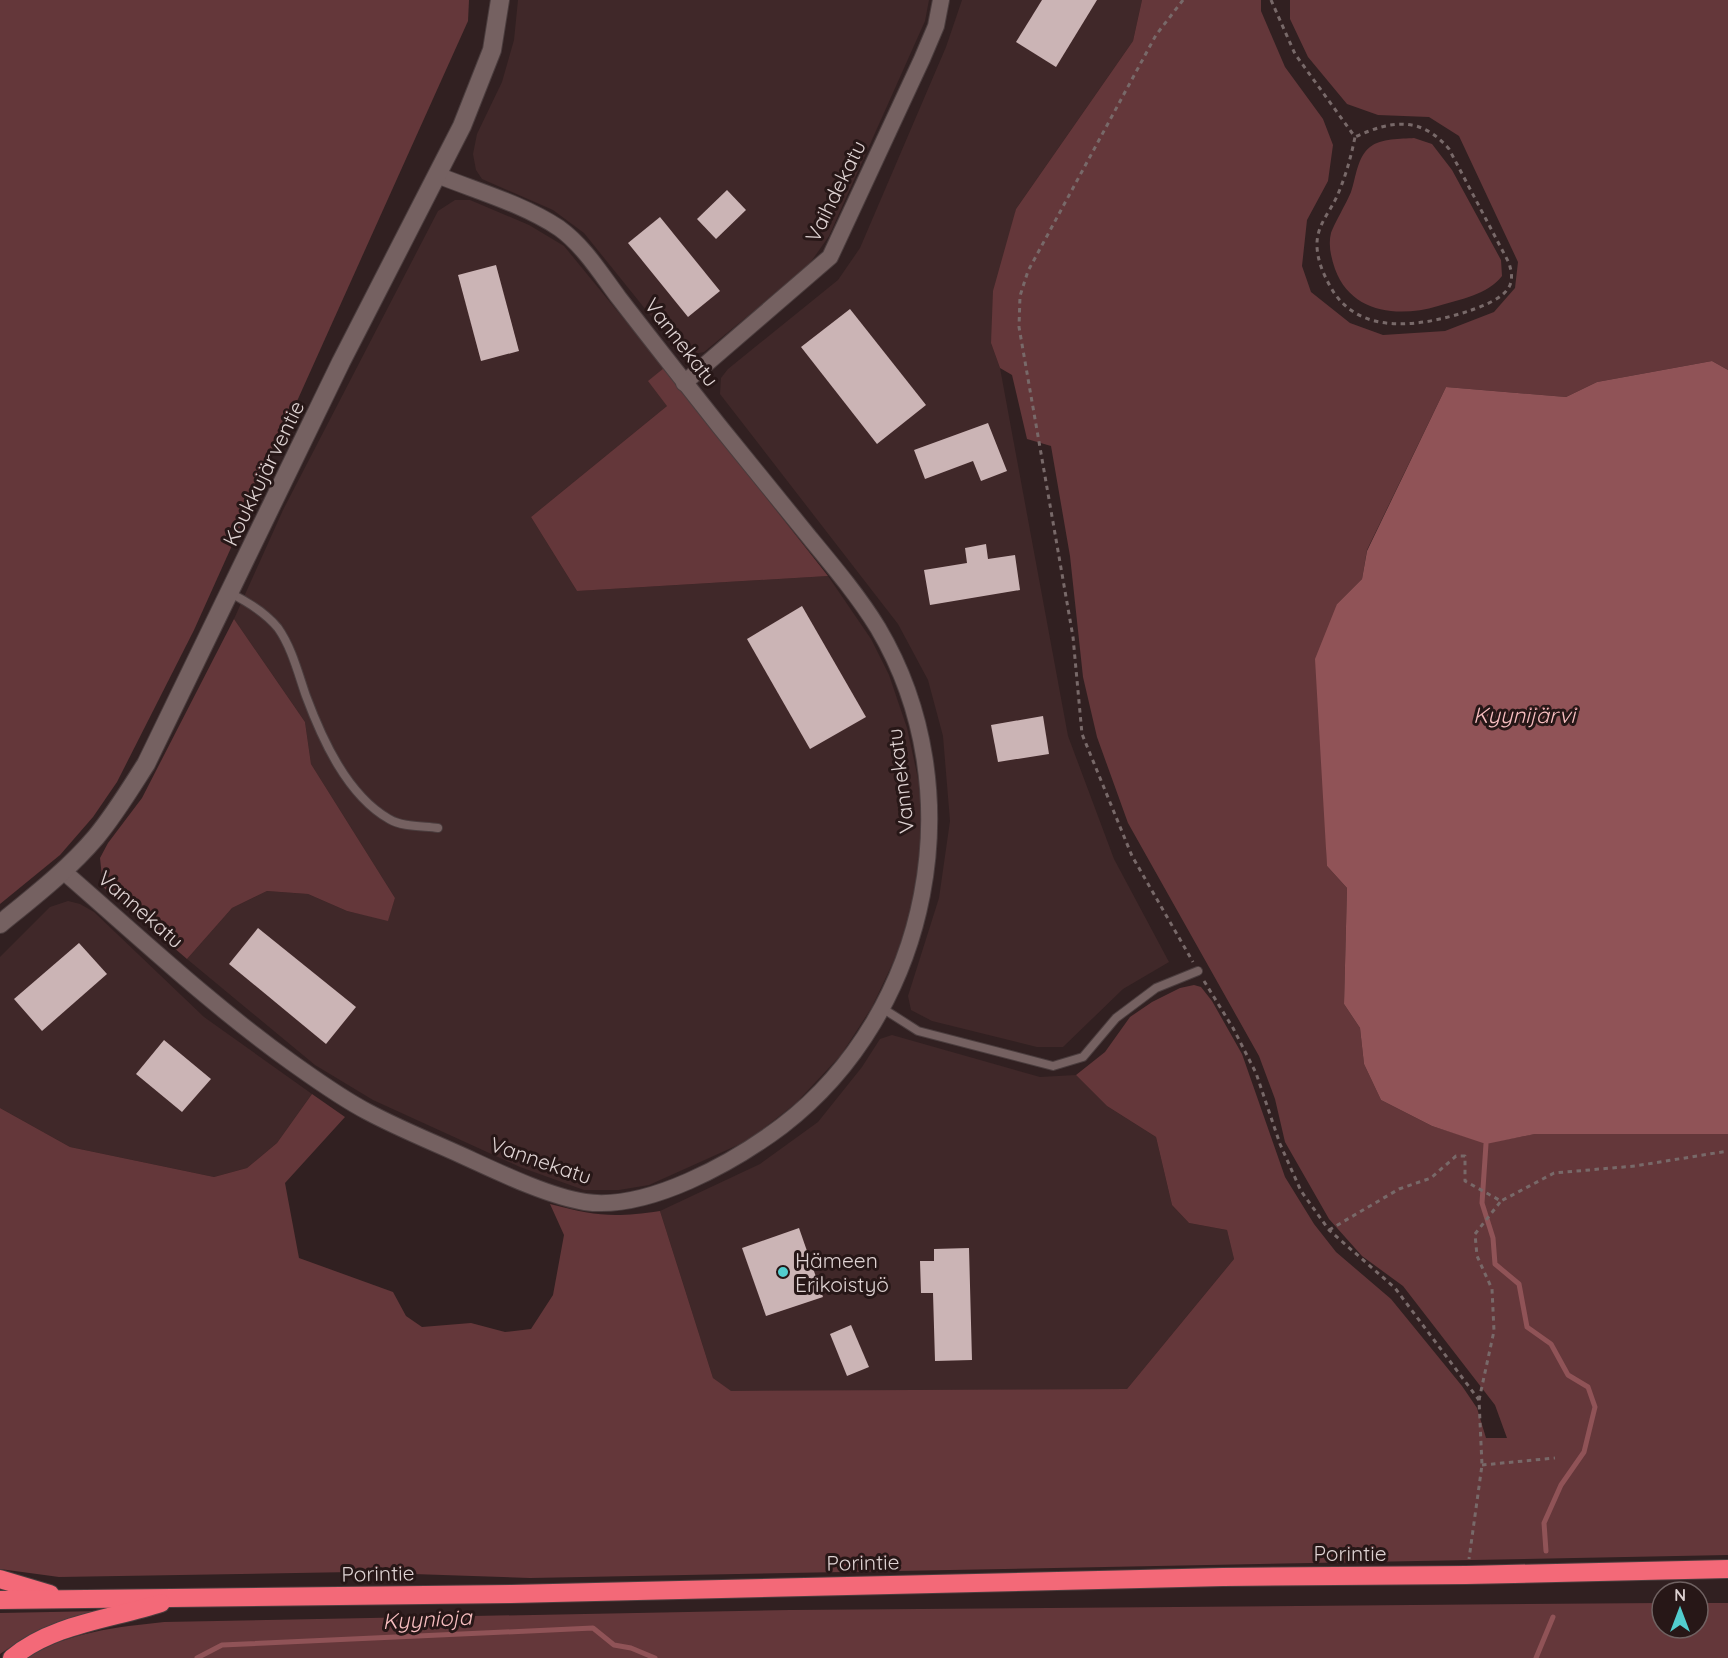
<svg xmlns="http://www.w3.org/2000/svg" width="1728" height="1658" font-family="Quicksand,sans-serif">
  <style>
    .built { fill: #402829 }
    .green { fill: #64373a }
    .water { fill: #905357 }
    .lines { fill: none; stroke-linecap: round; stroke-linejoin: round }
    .stream { stroke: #905357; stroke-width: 5 }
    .building { fill: #cbb4b5 }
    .lane-casing { stroke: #4b3d3e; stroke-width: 10 }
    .street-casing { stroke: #4b3d3e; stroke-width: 18 }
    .secondary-casing { stroke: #4b3d3e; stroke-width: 20 }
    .highway-casing { stroke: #4b3d3e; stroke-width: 20 }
    .path { stroke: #786969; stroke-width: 3; stroke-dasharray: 4.5 4.5; stroke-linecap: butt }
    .lane { stroke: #756161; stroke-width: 8 }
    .street { stroke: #756161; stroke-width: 16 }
    .secondary { stroke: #756161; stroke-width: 18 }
    .highway { stroke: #f36978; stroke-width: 18 }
    .poi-dot { fill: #52cdce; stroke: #271717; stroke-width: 2 }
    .labels { text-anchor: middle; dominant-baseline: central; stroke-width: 6; stroke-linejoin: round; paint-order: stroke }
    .street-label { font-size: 21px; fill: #ded2d2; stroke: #271717 }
    .poi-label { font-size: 21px; fill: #ded2d2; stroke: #271717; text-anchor: start }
    .water-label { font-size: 22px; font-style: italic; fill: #f8bec0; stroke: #271717 }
  </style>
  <rect width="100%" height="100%" fill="#312021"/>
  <!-- built -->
  <g class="built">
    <polygon points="518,0 929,0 925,21 829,236 808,266 704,352 694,354 675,346 584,233 553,210 482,179 476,170 473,154 477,134 502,82 514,40"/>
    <polygon points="962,0 1142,0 1133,41 1016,209 991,343 1000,368 1068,736 1114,859 1169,962 1123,989 1063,1047 1037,1047 932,1021 911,1010 908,996 939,898 950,821 943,736 928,680 898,624 720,394 721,378 728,369 838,280 860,248 946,47"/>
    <polygon points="455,200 470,200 529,225 564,246 664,368 667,406 531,517 577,591 828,576 871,639 889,675 907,728 919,783 923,833 914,900 897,954 872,1007 841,1055 796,1103 749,1140 649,1185 619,1190 584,1190 520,1167 373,1100 315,1065 187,959 232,908 267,891 308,894 347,911 388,920 395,898 311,764 305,722 234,619 283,510 438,211"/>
    <polygon points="68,901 80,904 94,912 204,1017 312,1094 277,1143 247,1168 214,1177 70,1147 0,1108 0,957 50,907"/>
    <polygon points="892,1035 1040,1077 1076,1075 1107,1106 1156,1137 1172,1205 1189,1223 1227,1230 1234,1259 1127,1389 731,1392 713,1378 660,1211 760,1164 818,1122 862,1067 880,1039"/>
  </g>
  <!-- green -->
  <g class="green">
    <polygon points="0,0 469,0 468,21 194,630 117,782 93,817 60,855 0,904"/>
    <path d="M1142 0H1261V11L1285 67 1323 119 1333 145 1328 181 1307 220 1302 266 1311 292 1350 323 1383 335 1445 331 1494 312 1515 288 1518 262 1459 136 1429 117 1378 115 1347 104 1308 57 1290 19V0H1728V370L1712 361 1597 382 1566 397 1446 387 1367 550 1362 579 1337 604 1325 798 1327 866 1347 888 1344 1004 1360 1028 1364 1064 1381 1100 1432 1126 1486 1143 1535 1134H1728V1555L530 1578 353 1572 59 1577 0 1569V1108L70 1147 214 1177 247 1168 277 1143 312 1094 345 1117 285 1183 299 1258 393 1292 406 1316 422 1327 471 1323 505 1332 531 1329 553 1295 564 1235 550 1204C595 1216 613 1218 660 1211L713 1378 731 1391 1127 1389 1234 1259 1227 1230 1189 1223 1172 1205 1156 1137 1107 1106 1076 1075 1105 1052 1130 1017 1152 1002 1180 988 1194 985 1201 987 1212 1001 1242 1054 1285 1177 1314 1224 1336 1252 1391 1299 1462 1386 1477 1408 1486 1438H1507L1495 1405 1403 1286 1362 1256 1329 1219 1285 1142 1275 1099 1259 1056 1128 823 1097 737 1083 677 1070 556 1051 446 1027 439 1012 375 1000 368 991 343 993 291 1016 209 1133 41Z"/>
    <path d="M1414 138 1432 144 1452 170 1501 260 1502 276C1487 295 1461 299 1438 306 1398 318 1351 313 1335 269 1331 257 1328 245 1331 233 1334 224 1346 204 1351 192 1356 178 1357 157 1370 147 1381 138 1401 139 1414 138Z"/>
    <polygon points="664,368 828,576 577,591 531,517 667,406 648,381"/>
    <polygon points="234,619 305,722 311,764 395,898 388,921 347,911 308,894 267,891 232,908 187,959 103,887 100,858 108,843 142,798"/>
    <path d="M1662 1603V1628H1698V1603H1728V1658H27C67 1632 118 1627 164 1622L790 1610Z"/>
    <path d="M102 1611C61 1621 35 1630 0 1654V1613Z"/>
  </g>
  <!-- water -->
  <polygon class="water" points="1712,361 1728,370 1728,1134 1535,1134 1486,1144 1432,1126 1381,1100 1364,1064 1360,1028 1344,1004 1347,888 1327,866 1315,659 1337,604 1362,579 1367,551 1446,387 1566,397 1597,382"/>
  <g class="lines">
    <!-- stream -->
    <g class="stream">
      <polyline points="1486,1144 1482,1203 1493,1238 1495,1264 1519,1284 1527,1327 1551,1344 1568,1375 1588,1387 1595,1407 1584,1452 1561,1485 1544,1523 1546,1551"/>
      <polyline points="197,1658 222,1645 593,1628 614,1645 631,1648 655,1658"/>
      <polyline points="1536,1658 1553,1617"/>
    </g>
  </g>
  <!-- building -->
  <g class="building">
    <polygon points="1042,0 1097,0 1056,67 1016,42"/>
    <polygon points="727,190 746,210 716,239 697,219"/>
    <polygon points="660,217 720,291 688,317 628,243"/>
    <polygon points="496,265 519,351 481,361 458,275"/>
    <polygon points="850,309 926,405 877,444 801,347"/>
    <polygon points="988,423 1007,471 981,481 973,461 925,479 914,450"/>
    <polygon points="986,544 988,559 1015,555 1020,590 930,605 924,570 967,563 965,548"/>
    <polygon points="802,606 866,717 810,749 747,639"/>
    <polygon points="1043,716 1049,754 998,762 991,725"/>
    <polygon points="258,928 356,1007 326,1044 229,964"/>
    <polygon points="79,943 107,974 42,1031 14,999"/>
    <polygon points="164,1040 211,1079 182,1112 136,1074"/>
    <polygon points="799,1228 823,1297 766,1316 742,1248"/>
    <polygon points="969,1248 972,1360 935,1361 933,1293 921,1293 920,1261 934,1261 934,1249"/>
    <polygon points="851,1325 869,1367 847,1376 830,1334"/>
  </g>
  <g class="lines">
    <defs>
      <g id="lane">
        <path d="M230 593C248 602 265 612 278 628 292 648 298 673 306 696 322 739 347 795 389 819 402 827 423 826 438 828"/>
        <polyline points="882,1008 918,1031 1053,1066 1083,1057 1116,1018 1156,988 1198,971"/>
      </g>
      <g id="street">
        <polyline points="684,383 830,257 922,59 936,26 941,0"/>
        <path d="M63 871C138 936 210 1004 291 1062 315 1079 341 1098 368 1112 398 1128 430 1141 461 1155 496 1171 547 1196 585 1202 648 1211 734 1162 782 1126 931 1012 974 790 878 628 859 597 834 567 810 538 780 501 750 464 720 427 686 384 652 341 619 298 601 274 584 246 559 228 523 204 477 191 437 175"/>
      </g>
      <path id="secondary" d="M0 924C33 897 68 870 96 837 115 814 130 789 146 764L341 362 462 126 492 50 500 0"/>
      <g id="highway">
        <polyline points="0,1579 50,1594"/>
        <polyline points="0,1600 511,1594 1223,1577 1466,1575 1728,1569"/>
        <path d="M12 1658C52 1624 112 1619 161 1603"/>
      </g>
    </defs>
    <!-- lane casing -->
    <use href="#lane" class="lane-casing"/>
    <!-- street casing -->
    <use href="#street" class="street-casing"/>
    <!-- secondary casing -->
    <use href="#secondary" class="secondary-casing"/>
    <!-- highway casing -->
    <use href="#highway" class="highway-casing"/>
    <!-- path -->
    <g class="path">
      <polyline points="1183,0 1156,35 1028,271 1020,296 1019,327 1073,637 1082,734 1132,856 1193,962"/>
      <path d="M1271 0 1295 54 1355 137C1351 157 1346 175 1338 194 1330 213 1316 225 1317 247 1318 262 1323 273 1330 286 1358 338 1422 326 1469 311 1482 306 1504 299 1510 285 1513 277 1511 270 1509 263L1449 149C1421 116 1392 120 1355 137"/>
      <polyline points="1204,981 1233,1028 1256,1073 1280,1144 1301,1191 1329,1230 1395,1288 1479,1400 1482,1465 1469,1559"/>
      <polyline points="1329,1230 1399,1189 1431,1178 1456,1156 1465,1156 1465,1181 1501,1201 1554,1173 1635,1166 1728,1151"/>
      <polyline points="1479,1400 1494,1331 1492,1289 1477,1256 1475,1234 1501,1201"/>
      <polyline points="1482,1465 1555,1458"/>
    </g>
    <!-- lane -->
    <use href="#lane" class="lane"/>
    <!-- street -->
    <use href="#street" class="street"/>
    <!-- secondary -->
    <use href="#secondary" class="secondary"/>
    <!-- highway -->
    <use href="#highway" class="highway"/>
  </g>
  <!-- markers -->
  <circle class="poi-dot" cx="783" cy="1272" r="6"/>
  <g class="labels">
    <!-- street labels -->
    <g class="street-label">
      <text transform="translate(835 191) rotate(-64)">Vaihdekatu</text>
      <text transform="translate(682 342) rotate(52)">Vannekatu</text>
      <text transform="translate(263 473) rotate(-64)">Koukkujärventie</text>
      <text transform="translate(900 781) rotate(-97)">Vannekatu</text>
      <text transform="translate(141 909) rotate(41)">Vannekatu</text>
      <text transform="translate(541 1160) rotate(19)">Vannekatu</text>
      <text x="1350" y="1553">Porintie</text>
      <text transform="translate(863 1562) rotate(-1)">Porintie</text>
      <text transform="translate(378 1573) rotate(-1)">Porintie</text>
    </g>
    <!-- poi labels -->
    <g class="poi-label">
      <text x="795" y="1260">Hämeen<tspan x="795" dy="24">Erikoistyö</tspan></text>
    </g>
    <!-- water labels -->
    <g class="water-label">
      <text x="1524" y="715">Kyynijärvi</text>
      <text transform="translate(427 1619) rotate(-3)">Kyynioja</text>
    </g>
  </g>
  <!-- north arrow -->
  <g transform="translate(1680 1610)"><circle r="28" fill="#271717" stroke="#706262" stroke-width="1.5"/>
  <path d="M0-4.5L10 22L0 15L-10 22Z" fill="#52cdce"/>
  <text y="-9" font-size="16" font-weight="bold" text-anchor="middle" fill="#ded2d2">N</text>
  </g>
</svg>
